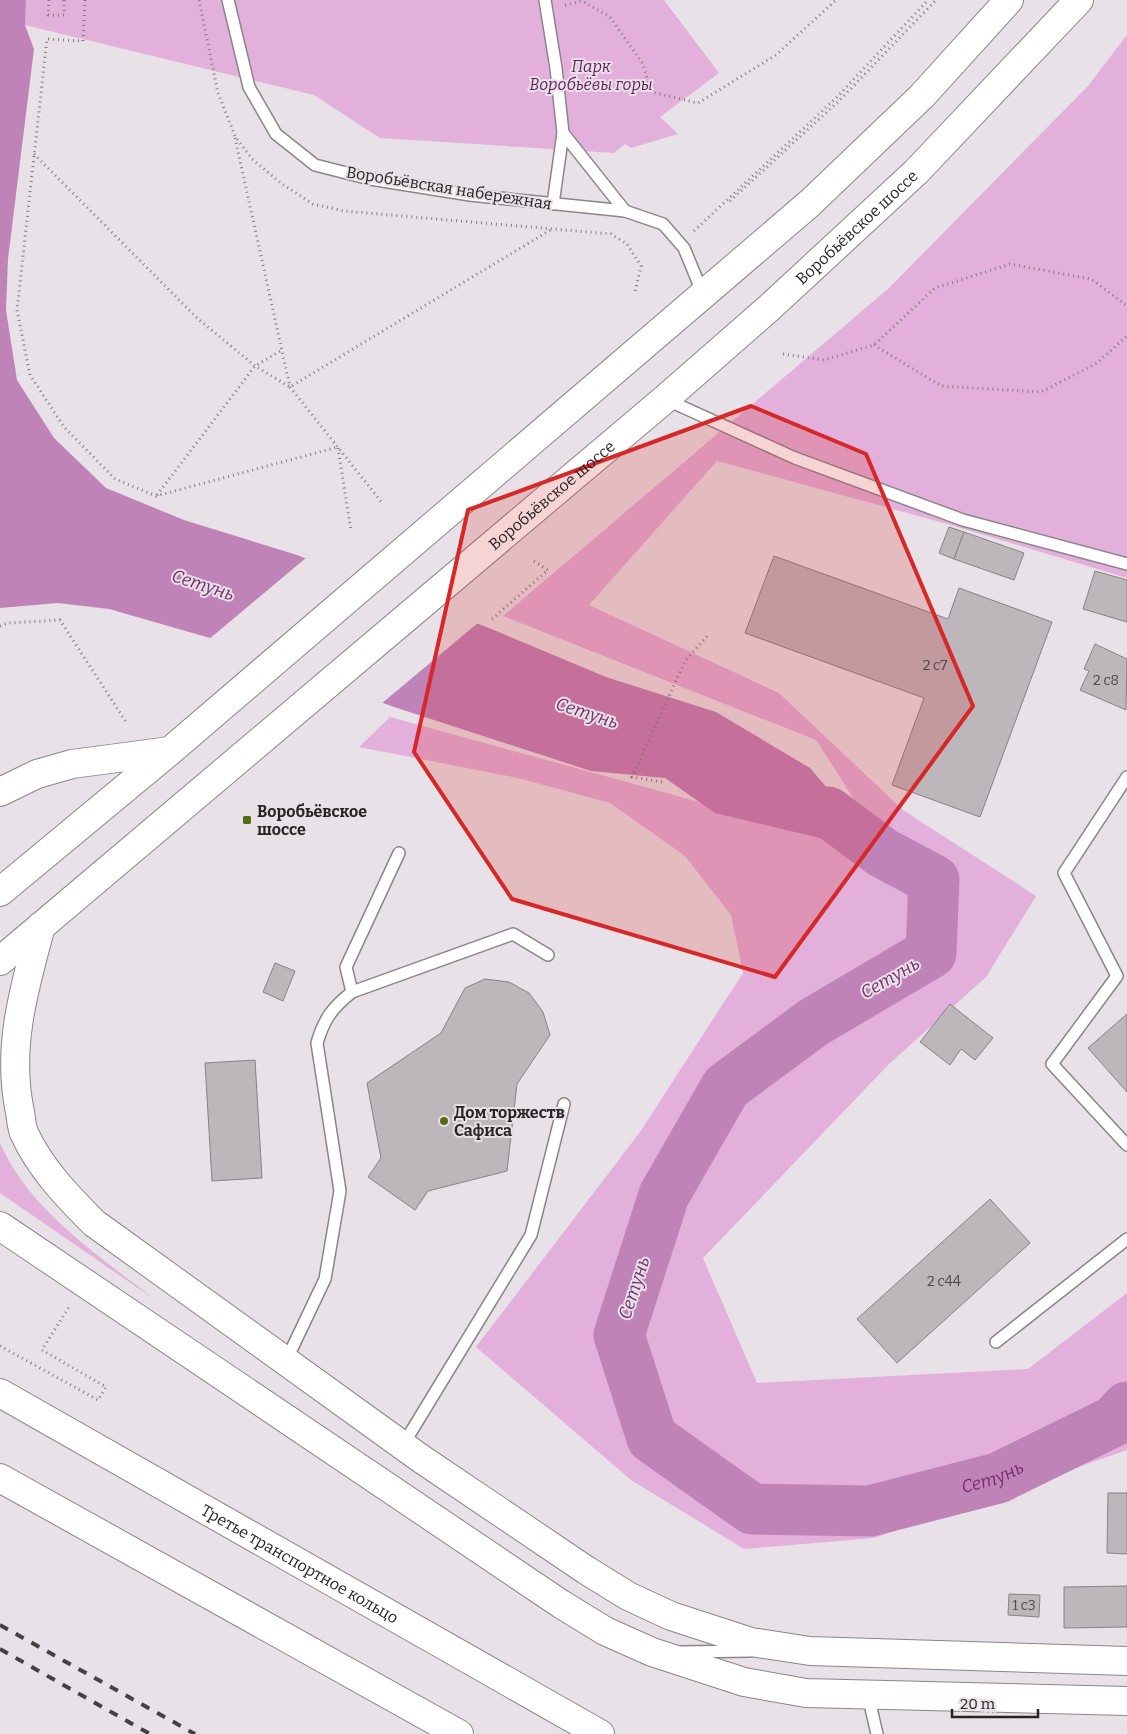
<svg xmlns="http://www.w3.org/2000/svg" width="1127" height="1734" font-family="Bitter,serif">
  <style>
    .green { fill: #e2b0da }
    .water { fill: #c083b7 }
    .pier { fill: #e8e1e7 }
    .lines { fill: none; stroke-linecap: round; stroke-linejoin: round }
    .river { stroke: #c083b7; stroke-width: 51 }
    .building { fill: #bdb7bc; stroke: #888187 }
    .service-casing { stroke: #8b858a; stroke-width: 14 }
    .primary-casing { stroke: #8b858a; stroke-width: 30 }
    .path { stroke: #817c80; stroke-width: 3; stroke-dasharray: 1 4; stroke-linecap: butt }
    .service { stroke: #fff; stroke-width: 11 }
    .primary { stroke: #fff; stroke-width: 28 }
    .rail { stroke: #444143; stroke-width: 4; stroke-dasharray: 9 9; stroke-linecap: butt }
    .marked { fill: #d62828; fill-opacity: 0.2; stroke: #d62828; stroke-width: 4; stroke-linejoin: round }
    .poi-dot { fill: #576a16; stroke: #e8e1e7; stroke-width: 2 }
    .labels { text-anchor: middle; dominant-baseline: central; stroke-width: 4; stroke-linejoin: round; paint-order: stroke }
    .number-label { font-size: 14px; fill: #4c494c }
    .park-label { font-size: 16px; font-style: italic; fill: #651c5e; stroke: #e8e1e7 }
    .street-label { font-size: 16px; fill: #272426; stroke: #e8e1e7 }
    .poi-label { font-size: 16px; font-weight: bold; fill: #272426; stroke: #e8e1e7; text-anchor: start }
    .water-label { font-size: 18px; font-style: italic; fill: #752c6e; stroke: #e8e1e7 }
  </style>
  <rect width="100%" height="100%" fill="#e8e1e7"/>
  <!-- green -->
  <g class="green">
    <polygon points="26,0 664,0 719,73 660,117 678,134 631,148 625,144 614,153 380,138 314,95 25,25"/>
    <polygon points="1127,35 1127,578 951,525 717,461 589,605 779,693 903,810 1036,896 986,977 889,1064 703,1258 757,1383 1028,1369 1127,1293 1127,1450 874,1538 744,1549 631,1480 476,1347 640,1132 743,973 731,915 685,856 610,803 518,778 359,747 390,717 889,854 816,740 503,616 889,288 1088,86"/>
    <path d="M0 1143C30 1211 97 1254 154 1299L0 1193Z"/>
  </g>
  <!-- water -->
  <polygon class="water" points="0,0 26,0 25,25 34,49 8,259 6,310 17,380 54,438 106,488 184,520 297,555 489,628 606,677 716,712 810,768 883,853 715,813 665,778 591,771 394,707 210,638 109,609 58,603 0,608"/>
  <!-- pier -->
  <polygon class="pier" points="307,557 479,622 381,704 208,640"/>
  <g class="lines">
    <!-- river -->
    <path class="river" id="s1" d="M828 812 883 853 934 880 931 953 814 1022 726 1087 664 1195 619 1335 652 1438 752 1509 870 1511 998 1478 1114 1421 1127 1407"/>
  </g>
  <!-- building -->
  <g class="building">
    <polygon points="949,527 964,532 954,559 939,553"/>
    <polygon points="964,532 1024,553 1014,580 954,559"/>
    <polygon points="774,556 948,619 959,588 1052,622 980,817 892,785 924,698 745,633"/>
    <polygon points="1095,571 1127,580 1127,622 1083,609"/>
    <polygon points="1095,644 1127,659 1126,710 1080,690 1089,671 1084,669"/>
    <polygon points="275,963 295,971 283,1001 263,992"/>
    <polygon points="485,979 509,982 529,993 543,1012 550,1035 517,1084 507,1171 428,1191 415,1210 368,1177 381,1158 367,1083 441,1033 465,988"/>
    <polygon points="950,1004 993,1038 975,1060 961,1049 950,1065 920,1042"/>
    <polygon points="1127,1014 1127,1092 1088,1048"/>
    <polygon points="255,1060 262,1178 212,1181 205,1063"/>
    <polygon points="990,1199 1030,1243 897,1363 857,1319"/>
    <polygon points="1108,1493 1127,1493 1127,1554 1107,1553"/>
    <polygon points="1127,1586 1127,1627 1064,1628 1064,1587"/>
    <polygon points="1009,1594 1040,1595 1039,1617 1008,1615"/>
  </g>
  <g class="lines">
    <defs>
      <g id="service">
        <polyline points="228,0 249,87 276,134 315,165 370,179 470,195 625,211 663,224 684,248 703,294"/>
        <polyline points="545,0 556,68 563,133 553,204"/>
        <polyline points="563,133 625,211"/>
        <polyline points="665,399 795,458 963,520 1127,564"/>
        <polyline points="1127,777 1064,873 1117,976 1052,1064 1127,1145"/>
        <polyline points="352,992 346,967 399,853"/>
        <polyline points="996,1342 1127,1239"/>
        <path d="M286 1361 325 1279 340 1191 317 1043C324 1019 332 1008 352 992L513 934 548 955"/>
        <polyline points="403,1445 531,1235 564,1104"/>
        <polyline points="681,1652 750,1651"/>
        <polyline points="868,1695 877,1734"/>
      </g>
      <g id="primary">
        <polyline points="0,792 37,774 72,764 170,751"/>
        <polyline points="0,892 170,751 810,203 922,96 1009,0"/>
        <path d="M41 926C25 986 7 1044 19 1107 21 1115 21 1125 24 1133 40 1168 67 1196 94 1223L420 1458 586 1570 628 1596 671 1616 751 1642 810 1651 1127 1661"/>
        <path id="s2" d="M0 961 665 399 769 308 916 172 1079 0"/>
        <polyline points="0,1226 561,1604 605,1631 652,1652 744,1682 806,1693 1127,1701"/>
        <path id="s3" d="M0 1393 600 1734"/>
        <polyline points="0,1478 459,1734"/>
      </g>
    </defs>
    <!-- service casing -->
    <use href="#service" class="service-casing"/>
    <!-- primary casing -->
    <use href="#primary" class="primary-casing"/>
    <!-- path -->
    <g class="path">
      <polyline points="49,0 48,15 64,15 64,0"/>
      <polyline points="85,0 83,41 47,39 17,310 30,375 64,427 115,479 156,496 338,447"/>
      <polyline points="199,0 218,93 235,136 252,159 282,184 313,204 344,211 611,234 627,244 641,266 635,292"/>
      <polyline points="565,5 582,1 610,17 643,64 651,92 698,103 776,55 836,0"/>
      <polyline points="235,138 290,387 383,504"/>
      <polyline points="34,154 197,318 255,366 290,387 552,229"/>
      <polyline points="730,201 840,100 936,0"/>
      <polyline points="694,231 837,97 928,0"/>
      <polyline points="874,345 941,386 1041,392 1097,363 1127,336"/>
      <polyline points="783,354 824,360 874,345 935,288 1010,264 1091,279 1127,306"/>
      <polyline points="338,448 351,531"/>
      <polyline points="157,495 255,366 282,350"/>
      <polyline points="492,619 548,570 532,560"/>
      <polyline points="0,626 8,623 60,620 126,722"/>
      <polyline points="662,782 632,777 685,661 709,634"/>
      <polyline points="0,1346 98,1400 106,1387 42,1350 69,1307"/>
    </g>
    <!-- service -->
    <use href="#service" class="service"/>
    <!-- primary -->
    <use href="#primary" class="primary"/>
    <!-- rail -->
    <g class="rail">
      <polyline points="0,1625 195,1734"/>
      <polyline points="0,1649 150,1734"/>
    </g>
  </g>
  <!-- marked area -->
  <path class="marked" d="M751 406 866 454 973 706 775 977 512 899 414 752 468 510Z"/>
  <!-- markers -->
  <g class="poi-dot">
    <rect x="242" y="815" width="10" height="10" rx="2.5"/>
    <circle cx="444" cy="1121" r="5"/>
  </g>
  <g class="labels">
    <!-- number labels -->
    <g class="number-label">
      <text x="935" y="665">2 с7</text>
      <text x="1106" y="680">2 с8</text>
      <text x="944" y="1281">2 с44</text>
      <text x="1024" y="1605">1 с3</text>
    </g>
    <!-- park labels -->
    <g class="park-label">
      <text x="591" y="66">Парк<tspan x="591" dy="18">Воробьёвы горы</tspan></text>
    </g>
    <!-- street labels -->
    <g class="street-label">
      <text transform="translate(449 188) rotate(9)">Воробьёвская набережная</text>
      <text stroke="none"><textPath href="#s2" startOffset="1128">Воробьёвское шоссе</textPath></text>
      <text stroke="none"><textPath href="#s2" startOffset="722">Воробьёвское шоссе</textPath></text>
      <text stroke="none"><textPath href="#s3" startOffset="345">Третье транспортное кольцо</textPath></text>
    </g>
    <!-- poi labels -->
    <g class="poi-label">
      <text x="257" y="811">Воробьёвское<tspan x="257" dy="18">шоссе</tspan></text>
      <text x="454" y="1112">Дом торжеств<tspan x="454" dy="18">Сафиса</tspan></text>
    </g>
    <!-- water labels -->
    <g class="water-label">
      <text transform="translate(203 585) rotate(18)">Сетунь</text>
      <text transform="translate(587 713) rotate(18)">Сетунь</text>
      <text transform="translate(890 978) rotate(-30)">Сетунь</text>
      <text transform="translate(634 1288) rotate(-72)">Сетунь</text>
      <text stroke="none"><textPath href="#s1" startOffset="1192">Сетунь</textPath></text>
    </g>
  </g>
  <!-- scale -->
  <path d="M952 1709v8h86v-8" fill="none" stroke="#272426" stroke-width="2.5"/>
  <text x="960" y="1709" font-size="15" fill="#272426" stroke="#e8e1e7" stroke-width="4" paint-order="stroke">20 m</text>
</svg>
